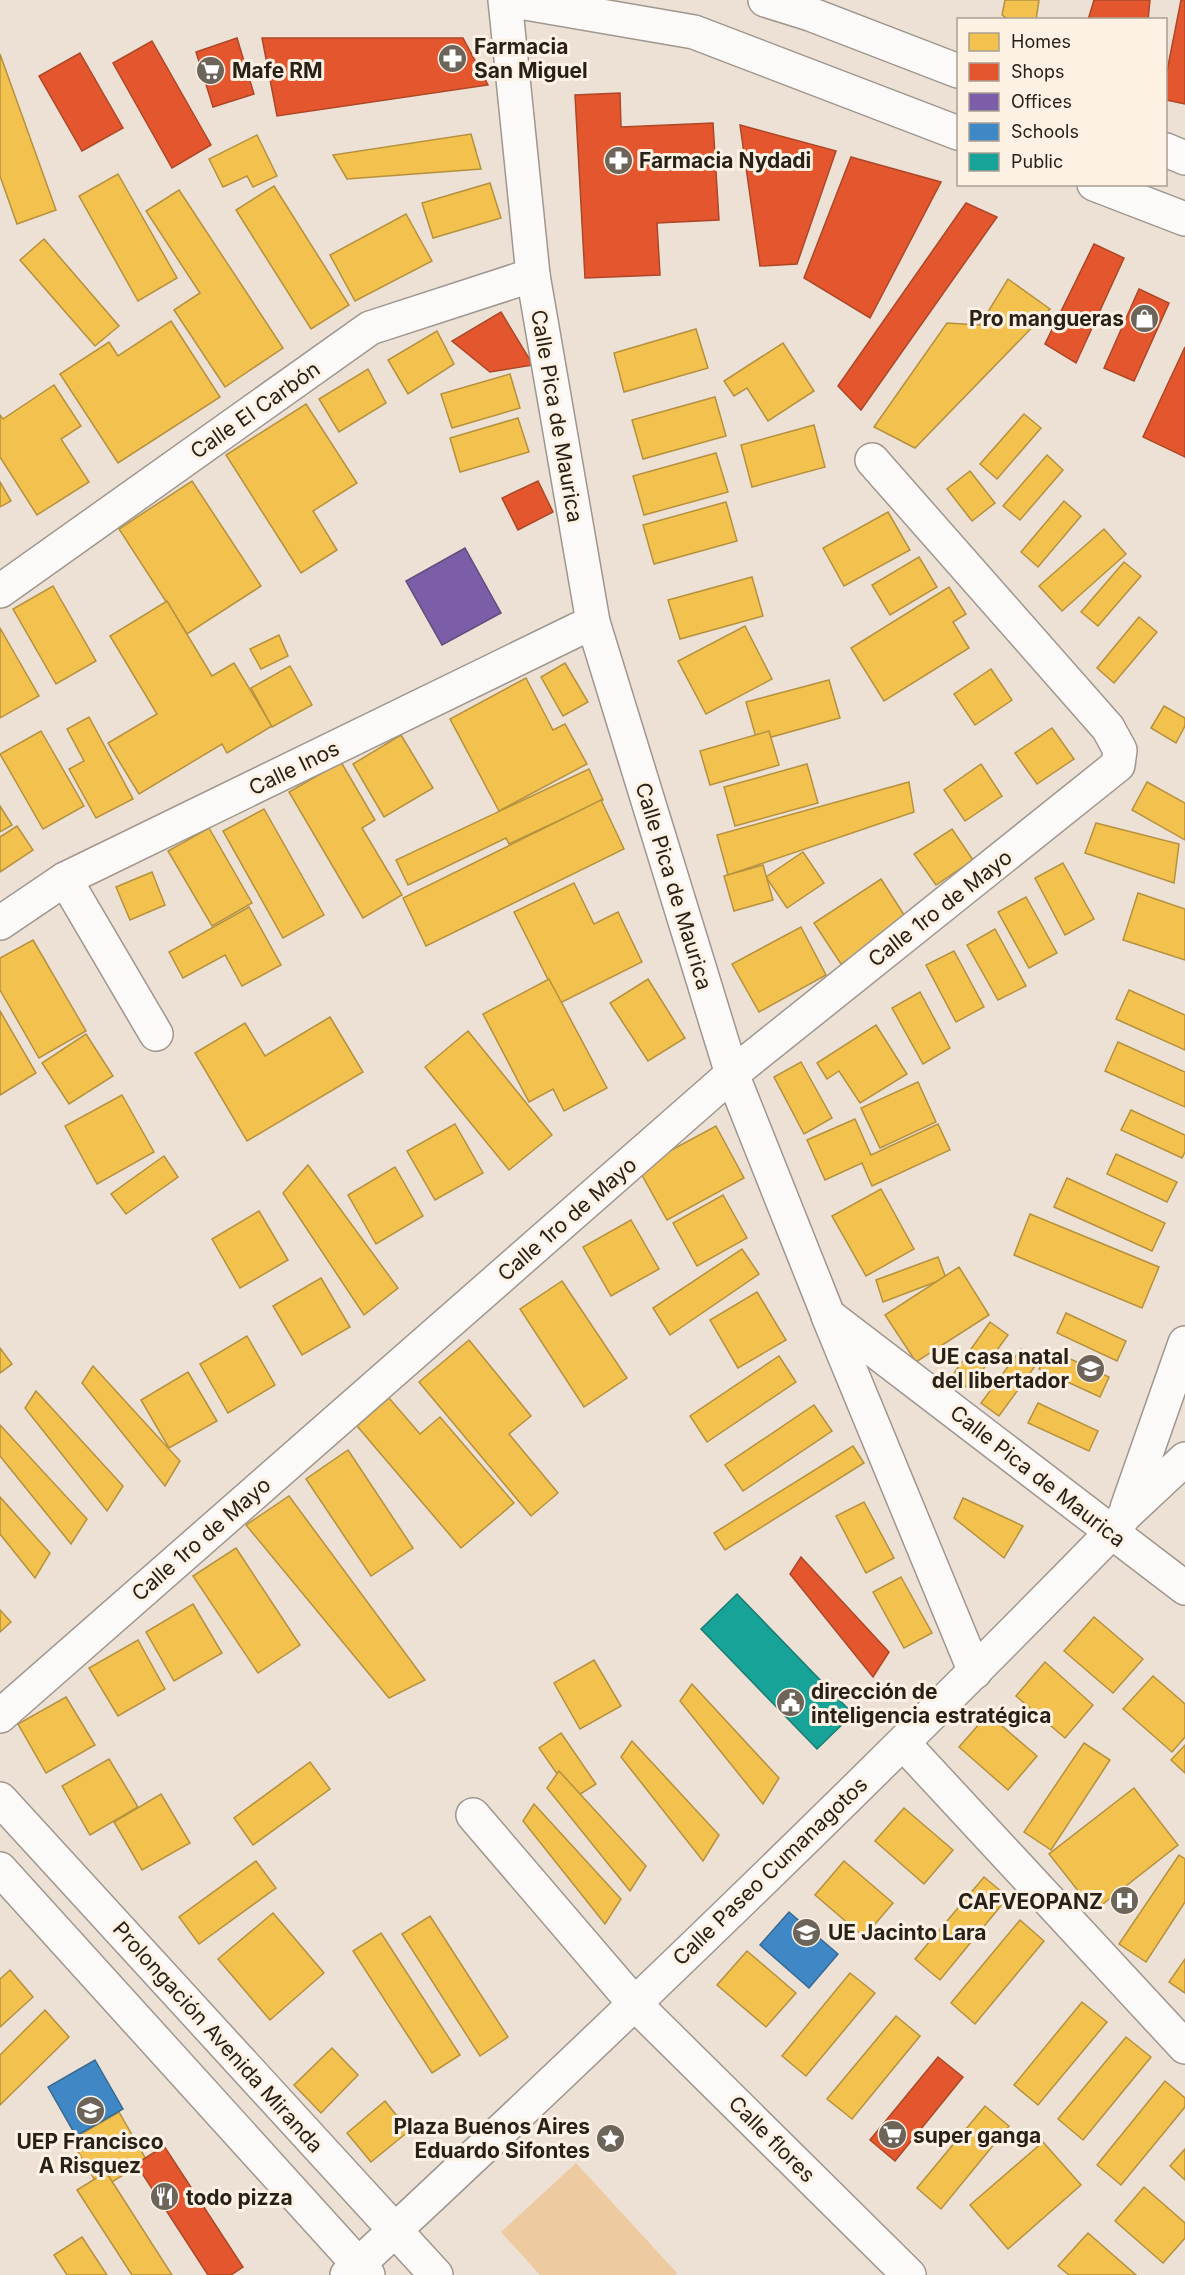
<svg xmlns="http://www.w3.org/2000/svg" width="1185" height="2275" font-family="Inter,sans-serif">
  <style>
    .green { fill: #edcaa0 }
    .homes { fill: #f2c14e; stroke: #b5913e; stroke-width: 1.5 }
    .shops { fill: #e4572e; stroke: #ac4727; stroke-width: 1.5 }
    .offices { fill: #7b5ea7; stroke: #624c7c; stroke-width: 1.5 }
    .schools { fill: #3f88c5; stroke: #386991; stroke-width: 1.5 }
    .public { fill: #17a398; stroke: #1c7c72; stroke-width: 1.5 }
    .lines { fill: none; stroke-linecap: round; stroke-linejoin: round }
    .minor-casing { stroke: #9f968d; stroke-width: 36 }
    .minor { stroke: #fcfaf9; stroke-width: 33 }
    .labels { text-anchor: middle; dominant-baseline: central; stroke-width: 6; stroke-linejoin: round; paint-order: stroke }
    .poi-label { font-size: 21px; font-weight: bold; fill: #282118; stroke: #fdf1e3; text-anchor: start }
    .street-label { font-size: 21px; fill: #282118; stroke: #fdf1e3 }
  </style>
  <rect width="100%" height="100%" fill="#ede1d5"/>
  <!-- green -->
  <polygon class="green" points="576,2163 677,2273 675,2275 540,2275 501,2232"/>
  <!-- homes -->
  <g class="homes">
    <polygon points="1005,0 1039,0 1036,20 1009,20 1002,15"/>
    <polygon points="0,54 56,210 17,224 0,176"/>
    <polygon points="471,134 481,169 347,179 333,155"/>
    <polygon points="257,135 277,176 253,187 247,176 223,187 209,159"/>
    <polygon points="118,174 177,278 138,301 79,196"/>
    <polygon points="490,183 501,218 433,238 422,203"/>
    <polygon points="274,186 349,305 311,329 236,210"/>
    <polygon points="179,190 283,348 225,387 174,310 200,293 146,211"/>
    <polygon points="406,214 432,261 355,301 330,255"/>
    <polygon points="44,239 119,326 95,346 20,260"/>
    <polygon points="1008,279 1050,309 915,448 874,427 947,323 980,325"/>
    <polygon points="171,321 220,397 118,463 60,374 109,342 118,356"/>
    <polygon points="696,329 708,368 624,392 614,353"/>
    <polygon points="437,331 454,364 408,394 388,360"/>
    <polygon points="783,343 814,391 768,421 747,388 734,396 724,381"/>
    <polygon points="368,369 386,403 339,432 319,399"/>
    <polygon points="510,374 520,408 452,428 441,394"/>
    <polygon points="54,385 81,426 61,439 89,482 37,515 0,457 0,415 3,419"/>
    <polygon points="715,397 726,436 643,459 632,420"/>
    <polygon points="306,404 357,483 313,511 337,550 301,573 226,455"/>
    <polygon points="1024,414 1041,428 997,479 980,464"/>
    <polygon points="518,418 529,452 460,472 450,438"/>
    <polygon points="814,425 825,467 752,487 741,445"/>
    <polygon points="716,453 728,492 644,515 633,476"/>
    <polygon points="1047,455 1063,470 1020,520 1003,506"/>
    <polygon points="970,471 995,503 972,521 947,489"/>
    <polygon points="192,481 261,586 187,634 119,529"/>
    <polygon points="0,482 11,501 0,507"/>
    <polygon points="1064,501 1081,516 1038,567 1021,552"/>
    <polygon points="726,502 737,541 654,564 643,525"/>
    <polygon points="888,512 910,550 844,586 823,548"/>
    <polygon points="1104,529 1126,554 1062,611 1039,586"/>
    <polygon points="919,557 937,587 890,615 872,585"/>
    <polygon points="1124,562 1141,576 1098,626 1081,612"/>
    <polygon points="752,577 763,616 680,639 668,600"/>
    <polygon points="53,586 96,661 56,684 13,609"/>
    <polygon points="949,587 966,614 953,622 969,648 884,701 851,648"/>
    <polygon points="167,601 212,676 234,663 272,726 227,753 222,744 139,794 108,743 157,714 110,636"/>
    <polygon points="1139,617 1157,632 1114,683 1097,668"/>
    <polygon points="745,626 772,679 706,714 678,661"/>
    <polygon points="0,628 39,696 0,718"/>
    <polygon points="279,635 288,656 261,669 250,649"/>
    <polygon points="565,663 588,702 563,716 541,677"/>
    <polygon points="290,666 312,705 272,727 251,688"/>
    <polygon points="991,669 1012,700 975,725 954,694"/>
    <polygon points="526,678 553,730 565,724 587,764 499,811 450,719"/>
    <polygon points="829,680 840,718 757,741 746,702"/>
    <polygon points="1164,706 1185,718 1185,726 1176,743 1151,728"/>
    <polygon points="89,717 133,799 96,818 69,769 84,761 67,729"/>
    <polygon points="1052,728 1074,759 1037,784 1015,753"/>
    <polygon points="41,731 84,806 43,829 0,754"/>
    <polygon points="769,731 779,765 710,785 700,751"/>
    <polygon points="401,735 433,788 384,817 353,764"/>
    <polygon points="341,762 375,820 362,828 402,895 363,918 289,792"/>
    <polygon points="807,764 818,803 735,826 724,787"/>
    <polygon points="981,764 1002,796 965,821 944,790"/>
    <polygon points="589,769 603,800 509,844 506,838 408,885 396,860"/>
    <polygon points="909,782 914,812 728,875 717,835"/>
    <polygon points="1147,782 1185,803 1185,840 1132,810"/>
    <polygon points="601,800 624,849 426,946 403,898"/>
    <polygon points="0,806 12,825 0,832"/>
    <polygon points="264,809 324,915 283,938 223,831"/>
    <polygon points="1096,823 1179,844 1174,883 1085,853"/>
    <polygon points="17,826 33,850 0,872 0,837"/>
    <polygon points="209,828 252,903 212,926 168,851"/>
    <polygon points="952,829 973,860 936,885 914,854"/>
    <polygon points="803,852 824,883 787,908 766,877"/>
    <polygon points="1063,863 1094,919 1065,935 1035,878"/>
    <polygon points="763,865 773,900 734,911 724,876"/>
    <polygon points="152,872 165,905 130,920 116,887"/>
    <polygon points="881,879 908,921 841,964 814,923"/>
    <polygon points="574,883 594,924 618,912 642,962 560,1003 514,912"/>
    <polygon points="1138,893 1185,909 1185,960 1123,940"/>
    <polygon points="1026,897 1057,953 1029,968 998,912"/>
    <polygon points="249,907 281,965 242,986 225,955 183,978 169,952"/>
    <polygon points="801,927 826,975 759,1012 732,964"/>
    <polygon points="995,929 1026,986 998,1000 967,945"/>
    <polygon points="33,940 86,1031 39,1058 0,990 0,958"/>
    <polygon points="954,951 984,1007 956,1022 926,965"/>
    <polygon points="549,979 607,1088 564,1111 553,1089 529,1102 483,1014"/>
    <polygon points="648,979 685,1038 648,1061 610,1003"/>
    <polygon points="1129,990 1185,1015 1185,1050 1116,1019"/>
    <polygon points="920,992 950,1048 923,1064 892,1008"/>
    <polygon points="0,1011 36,1073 0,1095"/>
    <polygon points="330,1017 363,1072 247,1141 195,1053 245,1023 265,1056"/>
    <polygon points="876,1025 907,1074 860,1103 839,1071 827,1079 817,1063"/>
    <polygon points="468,1031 552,1135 509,1170 425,1067"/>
    <polygon points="86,1034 113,1076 69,1104 42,1063"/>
    <polygon points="1118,1042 1185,1072 1185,1107 1105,1071"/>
    <polygon points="801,1062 832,1118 804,1134 774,1077"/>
    <polygon points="918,1082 936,1122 880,1148 861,1108"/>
    <polygon points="122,1095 154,1152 97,1184 65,1126"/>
    <polygon points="1131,1110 1185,1135 1185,1152 1182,1158 1121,1130"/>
    <polygon points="855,1119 871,1155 938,1124 950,1150 872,1186 862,1163 825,1180 807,1140"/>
    <polygon points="455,1124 483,1173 435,1200 407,1151"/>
    <polygon points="716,1126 744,1178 667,1220 638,1168"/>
    <polygon points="1116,1154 1177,1182 1167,1202 1107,1174"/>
    <polygon points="164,1156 178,1177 126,1214 111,1194"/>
    <polygon points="308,1165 398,1288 364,1315 283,1193"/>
    <polygon points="395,1167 423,1216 376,1244 348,1195"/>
    <polygon points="1067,1178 1165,1223 1152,1251 1054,1207"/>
    <polygon points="881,1189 914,1249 866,1276 832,1216"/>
    <polygon points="723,1195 747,1238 697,1266 673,1223"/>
    <polygon points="259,1211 288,1260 240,1288 212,1239"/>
    <polygon points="1030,1214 1159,1267 1142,1308 1014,1255"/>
    <polygon points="631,1220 659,1269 611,1296 583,1247"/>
    <polygon points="742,1249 759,1274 670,1335 653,1308"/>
    <polygon points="938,1257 946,1278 883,1302 876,1280"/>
    <polygon points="959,1267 989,1315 916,1362 885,1315"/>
    <polygon points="321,1278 350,1327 302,1355 273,1306"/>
    <polygon points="562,1281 627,1378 584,1407 520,1309"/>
    <polygon points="757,1292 786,1340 738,1368 710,1320"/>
    <polygon points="1066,1313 1126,1341 1117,1361 1057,1333"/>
    <polygon points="990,1322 1008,1335 969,1389 952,1376"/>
    <polygon points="247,1336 275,1385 228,1413 200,1364"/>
    <polygon points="469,1340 531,1416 509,1434 558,1493 531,1516 419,1382"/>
    <polygon points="0,1348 12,1364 0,1373"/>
    <polygon points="1021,1349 1038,1362 999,1416 981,1403"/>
    <polygon points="1049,1349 1109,1377 1100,1397 1039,1369"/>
    <polygon points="779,1356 796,1382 707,1442 690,1416"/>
    <polygon points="93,1366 180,1461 165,1486 82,1383"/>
    <polygon points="188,1372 217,1421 169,1448 141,1400"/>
    <polygon points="36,1391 123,1486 107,1511 25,1408"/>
    <polygon points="389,1398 420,1434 440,1417 514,1503 461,1548 357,1426"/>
    <polygon points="1038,1403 1098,1431 1089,1451 1028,1423"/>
    <polygon points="814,1405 832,1431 743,1491 725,1465"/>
    <polygon points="0,1425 87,1519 71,1544 0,1456"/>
    <polygon points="853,1446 864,1463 725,1550 714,1533"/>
    <polygon points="348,1450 413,1548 371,1576 306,1479"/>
    <polygon points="289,1496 425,1680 389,1698 246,1525"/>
    <polygon points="0,1497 50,1553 35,1578 0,1534"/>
    <polygon points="963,1498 1023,1526 1004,1558 954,1518"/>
    <polygon points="864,1502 894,1558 866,1573 836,1516"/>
    <polygon points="236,1548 300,1645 258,1673 193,1576"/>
    <polygon points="901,1577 932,1633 904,1648 873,1592"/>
    <polygon points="193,1604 222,1653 174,1681 146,1632"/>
    <polygon points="0,1610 11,1622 0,1632"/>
    <polygon points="1094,1617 1143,1659 1113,1693 1064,1651"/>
    <polygon points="138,1640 165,1689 118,1716 89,1668"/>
    <polygon points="594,1660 621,1706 580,1729 554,1683"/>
    <polygon points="1045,1662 1093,1705 1065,1738 1016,1696"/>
    <polygon points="1153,1676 1185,1704 1185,1737 1172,1752 1123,1709"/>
    <polygon points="692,1684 779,1778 763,1804 680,1701"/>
    <polygon points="66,1697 95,1745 46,1773 18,1724"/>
    <polygon points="988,1714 1037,1756 1008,1790 959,1747"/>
    <polygon points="561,1733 596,1784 574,1798 539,1748"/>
    <polygon points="632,1741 719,1835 703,1861 621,1757"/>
    <polygon points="1084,1743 1110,1760 1051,1850 1024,1832"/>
    <polygon points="1185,1745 1185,1773 1171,1760"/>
    <polygon points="109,1759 138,1807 90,1835 62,1786"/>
    <polygon points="310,1762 330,1789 253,1845 234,1818"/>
    <polygon points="559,1771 646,1866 630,1891 547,1788"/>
    <polygon points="1134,1788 1178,1845 1094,1911 1049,1854"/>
    <polygon points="161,1794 190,1843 142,1870 114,1822"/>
    <polygon points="534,1804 621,1899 605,1924 523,1821"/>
    <polygon points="904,1808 953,1850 924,1884 875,1841"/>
    <polygon points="1179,1855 1185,1859 1185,1902 1146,1962 1119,1944"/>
    <polygon points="256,1861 276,1888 199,1944 179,1917"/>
    <polygon points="844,1861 893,1903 864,1937 815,1895"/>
    <polygon points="984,1877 1008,1897 940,1980 915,1959"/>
    <polygon points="273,1913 324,1973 270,2020 218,1959"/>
    <polygon points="430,1916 508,2037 480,2056 402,1934"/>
    <polygon points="1020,1920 1044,1941 975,2024 951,2003"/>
    <polygon points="381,1933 460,2055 432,2073 353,1951"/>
    <polygon points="747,1951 796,1993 766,2027 717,1985"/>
    <polygon points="1185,1959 1185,1993 1169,1982"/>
    <polygon points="10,1970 33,1997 0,2027 0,1979"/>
    <polygon points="850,1973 875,1993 806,2076 782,2056"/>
    <polygon points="1082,2002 1107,2022 1038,2105 1014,2085"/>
    <polygon points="45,2010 69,2037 0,2105 0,2055"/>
    <polygon points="896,2016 920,2036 852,2119 827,2099"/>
    <polygon points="1126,2037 1151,2057 1083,2140 1058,2119"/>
    <polygon points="332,2048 358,2075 321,2113 294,2085"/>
    <polygon points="1165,2081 1185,2098 1185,2107 1121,2185 1097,2165"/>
    <polygon points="385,2101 409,2131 371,2162 347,2133"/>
    <polygon points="985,2106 1009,2126 941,2209 917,2188"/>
    <polygon points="119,2112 147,2161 100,2189 71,2140"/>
    <polygon points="1043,2142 1081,2185 1008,2249 970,2205"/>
    <polygon points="1185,2149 1185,2180 1170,2166"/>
    <polygon points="106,2172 172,2275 132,2275 77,2190"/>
    <polygon points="1144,2187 1185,2223 1185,2238 1163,2263 1115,2221"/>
    <polygon points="1088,2233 1136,2275 1069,2275 1058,2266"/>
    <polygon points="82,2237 107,2275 67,2275 54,2255"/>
  </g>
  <!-- shops -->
  <g class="shops">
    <polygon points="1094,0 1150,0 1148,20 1088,20"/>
    <polygon points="1181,0 1185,0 1185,104 1166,100 1166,76"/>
    <polygon points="237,38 254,94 213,107 196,52"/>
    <polygon points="262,38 463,38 488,85 277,116"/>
    <polygon points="152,41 211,145 172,168 113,63"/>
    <polygon points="80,53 123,128 82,151 39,76"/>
    <polygon points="620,93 621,127 713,123 719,220 657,223 660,275 585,278 575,95"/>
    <polygon points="740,125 836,151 797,264 760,266"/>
    <polygon points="851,157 941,182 870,318 804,278"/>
    <polygon points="966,203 997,217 861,410 838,386"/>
    <polygon points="1094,244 1124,258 1076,363 1045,344"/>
    <polygon points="1139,289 1169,303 1134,381 1104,368"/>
    <polygon points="501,312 533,365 490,372 452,341"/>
    <polygon points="1185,347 1185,457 1143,437"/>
    <polygon points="538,481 553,512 518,530 502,498"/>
    <polygon points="801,1557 889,1652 873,1677 790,1574"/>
    <polygon points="938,2057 963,2077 895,2161 870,2140"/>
    <polygon points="164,2146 243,2267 231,2275 208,2275 136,2164"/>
  </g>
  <!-- offices -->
  <polygon class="offices" points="465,548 501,613 442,645 406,581"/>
  <!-- schools -->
  <g class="schools">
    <polygon points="789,1912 838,1954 809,1988 760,1945"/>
    <polygon points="95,2060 123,2109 76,2136 48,2087"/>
  </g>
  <!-- public -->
  <polygon class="public" points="737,1594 853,1714 817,1749 701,1629"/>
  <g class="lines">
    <defs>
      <g id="minor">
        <polyline points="505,0 533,275 593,622 732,1074 828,1315 1185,1588"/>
        <polyline points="508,0 694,32 958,133"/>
        <polyline points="765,0 810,14 958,71"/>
        <polyline points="1166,150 1185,158"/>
        <polyline points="1094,184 1185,219"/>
        <polyline points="0,591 370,328 533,275"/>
        <polyline points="65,879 156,1034"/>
        <polyline points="0,923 65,879 593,622"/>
        <polyline points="828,1316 975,1672"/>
        <polyline points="1127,1508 1185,1343"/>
        <polyline points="0,1716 732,1074 1118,765 1120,750 1108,728 872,460"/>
        <polyline points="903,1743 1185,2047"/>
        <polyline points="0,1799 436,2275"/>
        <polyline points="473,1815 634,2003 909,2275"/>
        <polyline points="0,1869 368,2275"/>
        <path d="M347 2275C607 2033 863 1787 1111 1533L1125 1515 1185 1459"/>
      </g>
    </defs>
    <!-- minor casing -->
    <use href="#minor" class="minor-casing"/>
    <!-- minor -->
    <use href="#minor" class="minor"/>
  </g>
  <!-- icons -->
  <defs>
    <symbol id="pharmacy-disc" viewBox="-11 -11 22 22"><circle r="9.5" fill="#6d645a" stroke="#fdf1e3"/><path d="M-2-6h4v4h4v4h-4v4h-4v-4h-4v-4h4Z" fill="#fff"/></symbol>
    <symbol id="supermarket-disc" viewBox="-11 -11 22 22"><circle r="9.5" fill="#6d645a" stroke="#fdf1e3"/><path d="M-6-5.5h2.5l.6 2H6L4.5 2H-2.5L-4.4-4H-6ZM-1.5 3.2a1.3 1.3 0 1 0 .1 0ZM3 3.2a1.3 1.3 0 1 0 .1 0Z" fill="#fff"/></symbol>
    <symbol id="shop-disc" viewBox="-11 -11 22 22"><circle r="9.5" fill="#6d645a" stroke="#fdf1e3"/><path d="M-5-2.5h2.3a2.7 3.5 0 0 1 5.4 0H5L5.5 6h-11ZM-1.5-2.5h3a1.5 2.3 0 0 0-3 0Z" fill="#fff"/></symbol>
    <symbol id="school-disc" viewBox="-11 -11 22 22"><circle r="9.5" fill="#6d645a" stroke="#fdf1e3"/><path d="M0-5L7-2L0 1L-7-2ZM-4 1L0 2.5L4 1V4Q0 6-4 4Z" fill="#fff"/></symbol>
    <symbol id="civic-disc" viewBox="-11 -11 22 22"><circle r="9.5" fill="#6d645a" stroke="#fdf1e3"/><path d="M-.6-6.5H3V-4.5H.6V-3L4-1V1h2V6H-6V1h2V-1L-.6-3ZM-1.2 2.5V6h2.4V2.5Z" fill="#fff"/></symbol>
    <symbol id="hospital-disc" viewBox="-11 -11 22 22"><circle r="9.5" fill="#6d645a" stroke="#fdf1e3"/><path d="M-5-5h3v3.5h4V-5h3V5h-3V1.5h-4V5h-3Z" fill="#fff"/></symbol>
    <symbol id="sight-disc" viewBox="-11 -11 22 22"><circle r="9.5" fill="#6d645a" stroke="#fdf1e3"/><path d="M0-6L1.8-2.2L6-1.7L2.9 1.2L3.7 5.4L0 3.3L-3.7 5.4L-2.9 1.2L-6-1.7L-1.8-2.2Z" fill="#fff"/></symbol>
    <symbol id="restaurant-disc" viewBox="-11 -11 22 22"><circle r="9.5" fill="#6d645a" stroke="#fdf1e3"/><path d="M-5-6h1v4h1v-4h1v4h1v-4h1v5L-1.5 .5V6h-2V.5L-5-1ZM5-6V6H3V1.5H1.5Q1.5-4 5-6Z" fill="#fff"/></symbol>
  </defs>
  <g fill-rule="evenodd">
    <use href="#pharmacy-disc" x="436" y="42" width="33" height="33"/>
    <use href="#supermarket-disc" x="194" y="54" width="33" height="33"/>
    <use href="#pharmacy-disc" x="602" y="144" width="33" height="33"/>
    <use href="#shop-disc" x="1128" y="302" width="33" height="33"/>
    <use href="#school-disc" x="1074" y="1352" width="33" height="33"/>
    <use href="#civic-disc" x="774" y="1686" width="33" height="33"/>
    <use href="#hospital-disc" x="1108" y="1884" width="33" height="33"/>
    <use href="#school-disc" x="790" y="1916" width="33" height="33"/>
    <use href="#school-disc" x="74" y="2094" width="33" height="33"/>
    <use href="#supermarket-disc" x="876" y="2118" width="33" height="33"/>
    <use href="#sight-disc" x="594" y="2122" width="33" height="33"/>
    <use href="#restaurant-disc" x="148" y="2180" width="33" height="33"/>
  </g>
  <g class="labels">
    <!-- poi labels -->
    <g class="poi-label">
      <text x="474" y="46">Farmacia<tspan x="474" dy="24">San Miguel</tspan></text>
      <text x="232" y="70">Mafe RM</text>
      <text x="639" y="160">Farmacia Nydadi</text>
      <text x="1124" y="318" text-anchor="end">Pro mangueras</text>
      <text x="1069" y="1356" text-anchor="end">UE casa natal<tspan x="1069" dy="24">del libertador</tspan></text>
      <text x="811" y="1691">dirección de<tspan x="811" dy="24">inteligencia estratégica</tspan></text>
      <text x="1103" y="1901" text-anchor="end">CAFVEOPANZ</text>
      <text x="828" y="1932">UE Jacinto Lara</text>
      <text x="590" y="2126" text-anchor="end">Plaza Buenos Aires<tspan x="590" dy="24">Eduardo Sifontes</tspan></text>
      <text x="913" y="2135">super ganga</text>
      <text x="90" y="2141" text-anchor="middle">UEP Francisco<tspan x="90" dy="24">A Risquez</tspan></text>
      <text x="186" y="2197">todo pizza</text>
    </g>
    <!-- street labels -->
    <g class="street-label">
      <text transform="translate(255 410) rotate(-35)">Calle El Carbón</text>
      <text transform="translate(557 416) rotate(80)">Calle Pica de Maurica</text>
      <text transform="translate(294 768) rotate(-26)">Calle Inos</text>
      <text transform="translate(674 886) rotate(73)">Calle Pica de Maurica</text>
      <text transform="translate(940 908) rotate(-38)">Calle 1ro de Mayo</text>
      <text transform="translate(567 1219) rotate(-41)">Calle 1ro de Mayo</text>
      <text transform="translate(1038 1476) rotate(38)">Calle Pica de Maurica</text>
      <text transform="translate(201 1539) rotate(-41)">Calle 1ro de Mayo</text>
      <text transform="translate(770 1871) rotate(-44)">Calle Paseo Cumanagotos</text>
      <text transform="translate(218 2037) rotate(48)">Prolongación Avenida Miranda</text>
      <text transform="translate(772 2139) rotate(45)">Calle flores</text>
    </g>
  </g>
  <!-- legend -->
  <rect x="957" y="18" width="210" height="168" fill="#fdf1e3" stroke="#a89e92" stroke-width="1.5"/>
  <rect x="969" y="33" width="30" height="18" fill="#f2c14e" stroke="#a89e92" stroke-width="1.5"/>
  <text x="1011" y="48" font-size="18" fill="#282118">Homes</text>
  <rect x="969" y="63" width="30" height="18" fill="#e4572e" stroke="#a89e92" stroke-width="1.5"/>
  <text x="1011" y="78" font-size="18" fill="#282118">Shops</text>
  <rect x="969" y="93" width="30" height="18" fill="#7b5ea7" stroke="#a89e92" stroke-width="1.5"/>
  <text x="1011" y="108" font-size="18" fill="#282118">Offices</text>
  <rect x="969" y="123" width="30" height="18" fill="#3f88c5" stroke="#a89e92" stroke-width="1.5"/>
  <text x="1011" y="138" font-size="18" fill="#282118">Schools</text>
  <rect x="969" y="153" width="30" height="18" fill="#17a398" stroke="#a89e92" stroke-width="1.5"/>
  <text x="1011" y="168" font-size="18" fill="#282118">Public</text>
</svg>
